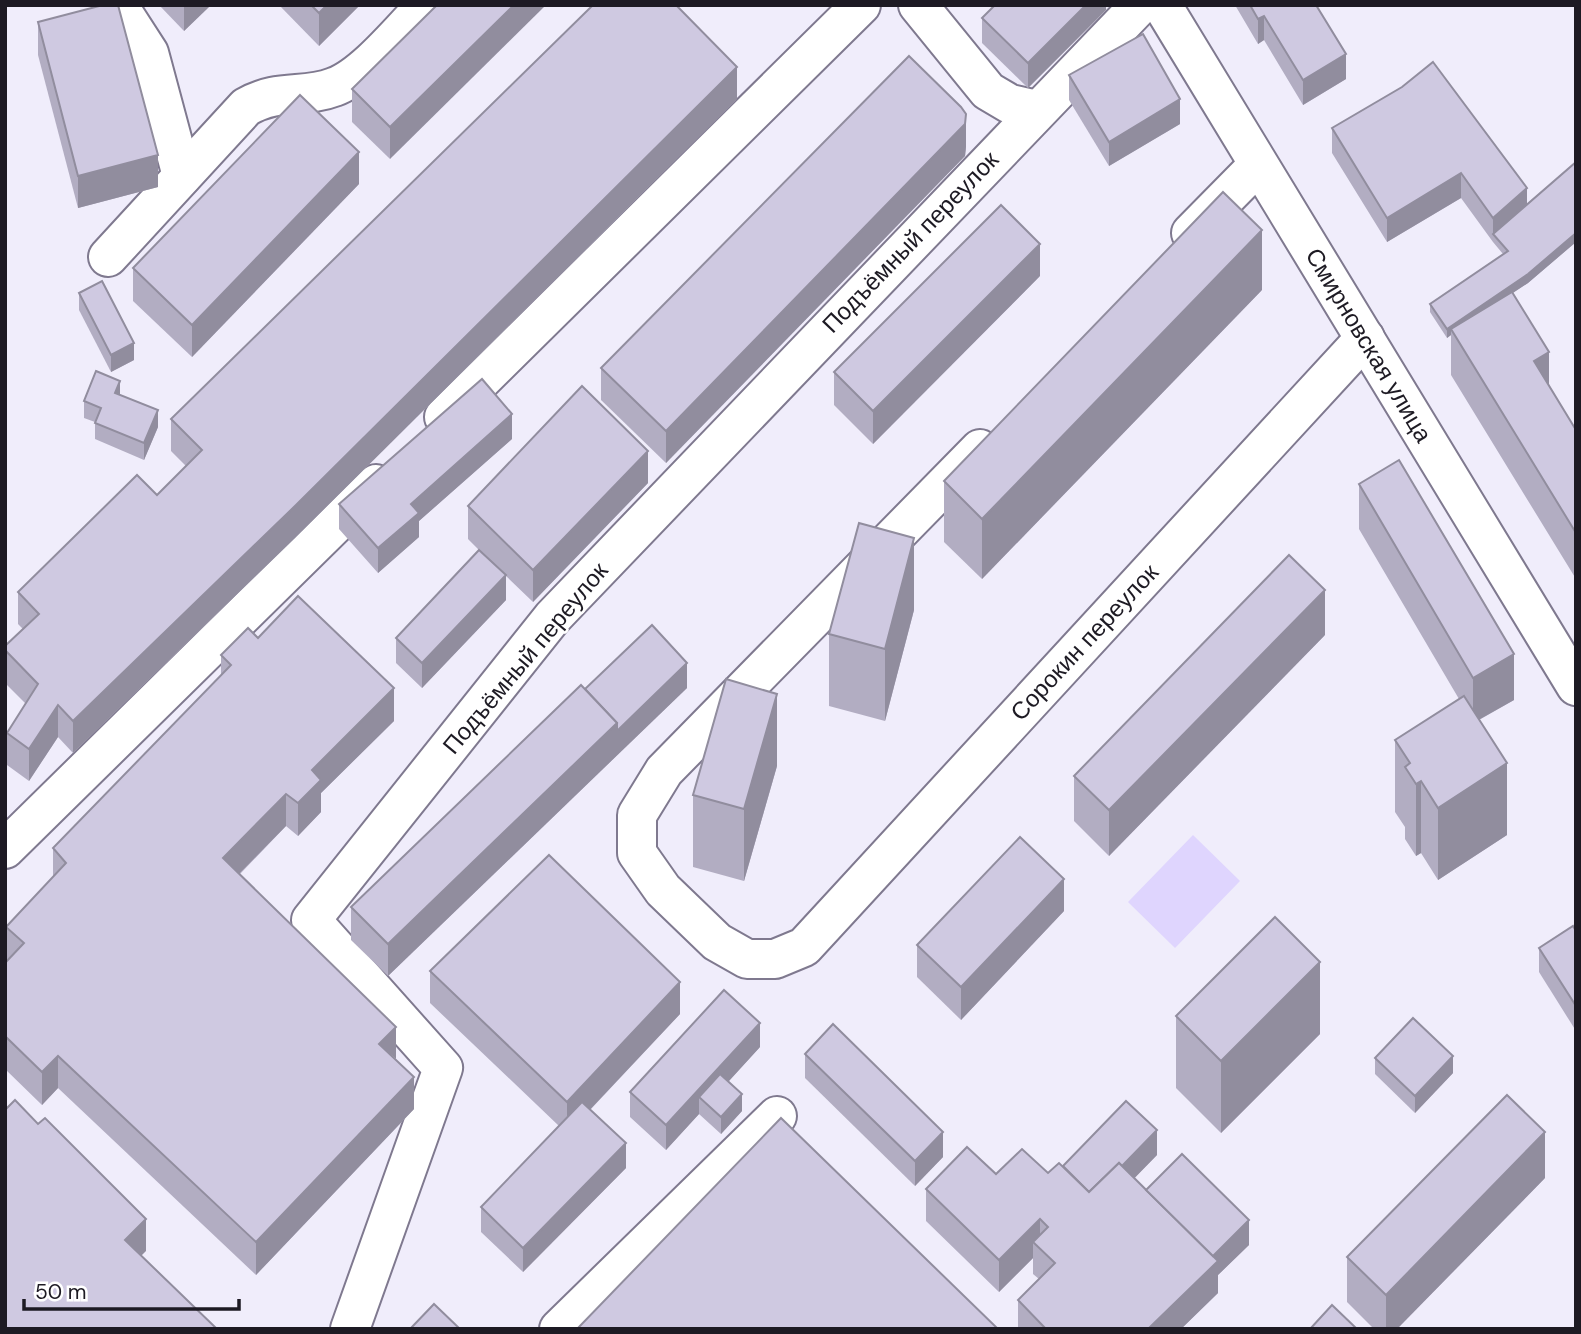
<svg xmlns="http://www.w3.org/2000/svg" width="1581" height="1334" font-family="'DM Sans',sans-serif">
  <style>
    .green { fill: #dfd5fe }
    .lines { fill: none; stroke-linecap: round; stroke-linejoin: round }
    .minor-casing { stroke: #7f798f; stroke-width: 42 }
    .minor { stroke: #fff; stroke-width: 38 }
    .wall { fill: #b2adc2 }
    .shaded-wall { fill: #918d9e }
    .building { fill: #cfc9e1; stroke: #918d9e; stroke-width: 2 }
    .labels { text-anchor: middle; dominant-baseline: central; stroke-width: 5; stroke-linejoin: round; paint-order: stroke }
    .street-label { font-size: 24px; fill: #1d1a23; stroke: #fff }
  </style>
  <rect width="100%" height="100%" fill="#f0edfb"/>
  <!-- green -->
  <polygon class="green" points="1193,835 1240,881 1175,948 1128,902"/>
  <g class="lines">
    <defs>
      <g id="minor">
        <polyline points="118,5 149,53 182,176"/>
        <polyline points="918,5 988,91 1010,104 1037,110"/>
        <polyline points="1162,5 1576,686"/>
        <polyline points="1191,233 1258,165"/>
        <path d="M108 257 246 107C279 88 303 99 334 87 365 76 402 29 426 5"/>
        <polyline points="444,417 861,5"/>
        <polyline points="980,449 664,771 637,815 637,853 663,890 717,942 747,959 775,959 804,947 1365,338"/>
        <polyline points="5,849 376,484"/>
        <polyline points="350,1329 443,1068 311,920 552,618 1140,5"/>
        <polyline points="559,1329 777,1116"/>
      </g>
    </defs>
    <!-- minor casing -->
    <use href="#minor" class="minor-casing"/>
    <!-- minor -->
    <use href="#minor" class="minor"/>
  </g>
  <!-- wall -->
  <g class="wall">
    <polygon points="159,5 211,5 184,31"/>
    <polygon points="279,5 360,5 319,46"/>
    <polygon points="437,5 390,159 352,122 352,89"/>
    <polygon points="1106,5 1106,10 1028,88 982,43 982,18"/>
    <polygon points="1235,5 1320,5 1317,7 1346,79 1303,105 1264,40 1258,44"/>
    <polygon points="38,22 158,187 78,208 38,55"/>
    <polygon points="1069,75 1180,124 1109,166 1069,100"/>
    <polygon points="1402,87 1527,204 1576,162 1576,242 1528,283 1512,293 1549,385 1576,430 1576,579 1451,375 1451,335 1447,338 1430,312 1430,304 1503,254 1493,242 1461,198 1387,242 1332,153 1332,128"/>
    <polygon points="737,99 296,537 73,753 58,737 29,781 7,765 7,733 26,704 5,683 5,646 23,629 18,624 18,592 157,495 186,466 171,451 171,419"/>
    <polygon points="966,147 965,156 666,463 601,400 601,368"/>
    <polygon points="359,184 192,357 133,301 133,268"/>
    <polygon points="1040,276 873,444 834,405 834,372"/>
    <polygon points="1262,290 982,579 944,542 944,481"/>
    <polygon points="79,293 134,360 111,372 79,310"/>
    <polygon points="120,395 158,427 144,460 95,439 95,422 84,418 84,401"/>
    <polygon points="512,439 419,521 419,537 378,573 339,529 339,504"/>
    <polygon points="648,483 533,602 506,576 506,600 422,688 396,663 396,638 479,550 468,539 468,506"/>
    <polygon points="1359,484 1514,700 1479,720 1507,835 1438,880 1421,853 1416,856 1405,839 1405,827 1395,812 1395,740 1459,699 1359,529"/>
    <polygon points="914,610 885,721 829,706 829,634"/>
    <polygon points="1325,635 1109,856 1074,821 1074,776"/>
    <polygon points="258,638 394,721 321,793 321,812 298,836 286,826 240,874 396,1060 414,1109 256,1275 58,1088 42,1105 5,1069 5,963 8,960 6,959 6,927 53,877 53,848 221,675 221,655"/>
    <polygon points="687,688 388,976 351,940 351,907 585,689"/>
    <polygon points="777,766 744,881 693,867 693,795"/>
    <polygon points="1064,911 961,1020 917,977 917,945"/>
    <polygon points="1576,931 1576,1031 1539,972 1539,948"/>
    <polygon points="430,971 680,1014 590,1110 626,1168 523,1272 481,1232 481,1207 559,1126 430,1003"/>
    <polygon points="1176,1016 1320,1034 1221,1133 1176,1088"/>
    <polygon points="760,1047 728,1082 742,1111 721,1134 699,1114 666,1150 630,1117 630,1092"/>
    <polygon points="805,1054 943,1157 915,1186 805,1078"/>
    <polygon points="1375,1058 1453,1073 1415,1113 1375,1074"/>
    <polygon points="1157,1155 1134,1178 1146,1190 1249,1245 1218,1275 1218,1293 1181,1329 1018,1329 1018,1300 1039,1279 1033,1274 1033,1258 999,1292 926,1221 926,1189 996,1174 1048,1173 1063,1166"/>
    <polygon points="1545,1178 1397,1329 1374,1329 1347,1302 1347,1257"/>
  </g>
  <!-- shaded-wall -->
  <g class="shaded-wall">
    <polygon points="184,5 211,5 184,31"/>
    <polygon points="327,5 360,5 319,46 319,13"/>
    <polygon points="514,5 546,5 390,159 390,127"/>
    <polygon points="1086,5 1106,5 1106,10 1028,88 1028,63"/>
    <polygon points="1264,16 1264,40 1258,44 1258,19"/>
    <polygon points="1346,54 1346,79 1303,105 1303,80"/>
    <polygon points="737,67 737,99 296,537 73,753 73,721"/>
    <polygon points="1180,99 1180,124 1109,166 1109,142"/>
    <polygon points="966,114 966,147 965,156 666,463 666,431"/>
    <polygon points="359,152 359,184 192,357 192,325"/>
    <polygon points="158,155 158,187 78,208 78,176"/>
    <polygon points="1461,173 1461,198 1387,242 1387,218"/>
    <polygon points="1527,188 1527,213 1493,234 1493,242 1493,218"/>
    <polygon points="1262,230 1262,290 982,579 982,519"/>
    <polygon points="1576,233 1576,242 1528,283 1453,333 1451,329 1451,335 1447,338 1447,329"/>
    <polygon points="1040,244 1040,276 873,444 873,411"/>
    <polygon points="134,343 134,360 111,372 111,355"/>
    <polygon points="1549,352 1549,398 1534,361"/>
    <polygon points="120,381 120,397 115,393"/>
    <polygon points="158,410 158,427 144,460 144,443"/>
    <polygon points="512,414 512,439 419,521 419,537 378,573 378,548 411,504"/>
    <polygon points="648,451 648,483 533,602 533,570"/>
    <polygon points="914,538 914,610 885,721 885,649"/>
    <polygon points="506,575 506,600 422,688 422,663"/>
    <polygon points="1325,590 1325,635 1109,856 1109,810"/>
    <polygon points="1514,654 1514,700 1473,723 1473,678"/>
    <polygon points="687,663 687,688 388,976 388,944 617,723"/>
    <polygon points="394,688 394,721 321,793 321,812 298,836 298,803 312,770"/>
    <polygon points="777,694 777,766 744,881 744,809"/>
    <polygon points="58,705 58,737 29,781 29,749"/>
    <polygon points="1507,763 1507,835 1438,880 1438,808"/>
    <polygon points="1421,781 1421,853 1416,856 1416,784"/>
    <polygon points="286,794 286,826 223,890 223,858"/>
    <polygon points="1064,879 1064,911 961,1020 961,987"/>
    <polygon points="1320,962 1320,1034 1221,1133 1221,1061"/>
    <polygon points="680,982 680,1014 567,1134 567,1102"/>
    <polygon points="760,1023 760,1047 707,1105 699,1097 699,1114 666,1150 666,1125"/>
    <polygon points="396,1027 396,1059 379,1044"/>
    <polygon points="58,1056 58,1088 42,1105 42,1072"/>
    <polygon points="1453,1056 1453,1073 1415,1113 1415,1096"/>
    <polygon points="414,1077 414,1109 256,1275 256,1242"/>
    <polygon points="742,1094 742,1111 721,1134 721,1117"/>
    <polygon points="1157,1130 1157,1155 1089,1225 1089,1200"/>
    <polygon points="943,1132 943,1157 915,1186 915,1161"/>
    <polygon points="1545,1132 1545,1178 1397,1329 1386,1329 1386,1295"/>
    <polygon points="626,1143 626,1168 523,1272 523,1248"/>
    <polygon points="146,1219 146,1251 125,1272 125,1240"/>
    <polygon points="1040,1219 1040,1248 1033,1242 1033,1258 999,1292 999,1260"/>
    <polygon points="1249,1220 1249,1245 1218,1275 1218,1293 1181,1329 1148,1329 1209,1259"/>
  </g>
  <!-- building -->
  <g class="building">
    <polygon points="103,5 118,5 158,155 78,176 38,22"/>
    <polygon points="311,5 327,5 319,13"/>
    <polygon points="437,5 514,5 390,127 352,89"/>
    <polygon points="593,5 676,5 737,67 296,505 73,721 58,705 29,749 7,733 38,684 5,650 5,646 39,614 18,592 137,475 157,495 202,450 171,419"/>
    <polygon points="995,5 1086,5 1028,63 982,18"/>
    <polygon points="1250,5 1316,5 1346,54 1303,80 1264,16 1258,19"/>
    <polygon points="1143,34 1180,99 1109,142 1069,75"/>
    <polygon points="909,56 961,107 966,114 965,124 666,431 601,368"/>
    <polygon points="1433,62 1527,188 1493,218 1461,173 1387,218 1332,128 1402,87"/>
    <polygon points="300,95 359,152 192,325 133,268"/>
    <polygon points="1576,162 1576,233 1528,274 1447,329 1430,304 1508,251 1493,234"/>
    <polygon points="1223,192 1262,230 982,519 944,481"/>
    <polygon points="1001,205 1040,244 873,411 834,372"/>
    <polygon points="102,281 134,343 111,355 79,293"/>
    <polygon points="1512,292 1549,352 1534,361 1576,430 1576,533 1451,329"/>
    <polygon points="96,371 120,381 115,393 158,410 144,443 95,423 101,408 84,401"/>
    <polygon points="482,379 512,414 411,504 419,513 378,548 339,504"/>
    <polygon points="582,386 648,451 533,570 468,506"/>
    <polygon points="1399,460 1514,654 1473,678 1359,484"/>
    <polygon points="859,523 914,538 885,649 829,634"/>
    <polygon points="479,550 506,575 422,663 396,638"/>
    <polygon points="1289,555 1325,590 1109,810 1074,776"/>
    <polygon points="298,596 394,688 312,770 321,780 298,803 286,794 223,858 396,1027 379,1044 414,1077 256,1242 58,1056 42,1072 5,1036 5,963 24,943 6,927 66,863 53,848 231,665 221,655 248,628 258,638"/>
    <polygon points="652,625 687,663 617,731 617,723 585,689"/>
    <polygon points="726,679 777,694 744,809 693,795"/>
    <polygon points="581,685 617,723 388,944 351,907"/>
    <polygon points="1464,696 1507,763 1438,808 1421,781 1416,784 1405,767 1410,763 1395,740"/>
    <polygon points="1020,837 1064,879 961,987 917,945"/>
    <polygon points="549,855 680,982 567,1102 430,971"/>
    <polygon points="1275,917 1320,962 1221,1061 1176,1016"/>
    <polygon points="1573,926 1576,931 1576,1006 1539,948"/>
    <polygon points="724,990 760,1023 666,1125 630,1092"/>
    <polygon points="1413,1018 1453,1056 1415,1096 1375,1058"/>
    <polygon points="833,1024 943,1132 915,1161 805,1054"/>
    <polygon points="720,1074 742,1094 721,1117 699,1097"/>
    <polygon points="1507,1095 1545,1132 1386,1295 1347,1257"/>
    <polygon points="15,1100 38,1124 45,1118 146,1219 125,1240 217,1329 5,1329 5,1110"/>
    <polygon points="1126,1101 1157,1130 1122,1166 1119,1163 1089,1192 1063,1166"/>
    <polygon points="582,1102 626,1143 523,1248 481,1207"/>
    <polygon points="781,1118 998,1329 577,1329"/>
    <polygon points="967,1147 996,1174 1022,1149 1048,1173 1059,1163 1089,1192 1119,1163 1218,1261 1148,1329 1046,1329 1018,1300 1055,1263 1033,1242 1048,1227 1040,1219 999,1260 926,1189"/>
    <polygon points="1182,1154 1249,1220 1213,1256 1146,1190"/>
    <polygon points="434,1304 460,1329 410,1329"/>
    <polygon points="1332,1305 1357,1329 1310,1329"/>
  </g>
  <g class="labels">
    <!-- street labels -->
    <g class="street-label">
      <text transform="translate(910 242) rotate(-46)">Подъёмный переулок</text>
      <text transform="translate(1369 345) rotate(59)">Смирновская улица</text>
      <text transform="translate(1084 642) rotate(-47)">Сорокин переулок</text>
      <text transform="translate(525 658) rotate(-50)">Подъёмный переулок</text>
    </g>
  </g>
  <!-- border -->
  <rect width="1581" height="1334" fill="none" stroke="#1d1a23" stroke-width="14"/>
  <!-- scale -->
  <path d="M24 1299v10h215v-10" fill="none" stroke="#1d1a23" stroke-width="3.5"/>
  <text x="35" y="1299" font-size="21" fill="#1d1a23" stroke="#ffffff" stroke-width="5" paint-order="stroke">50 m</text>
</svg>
